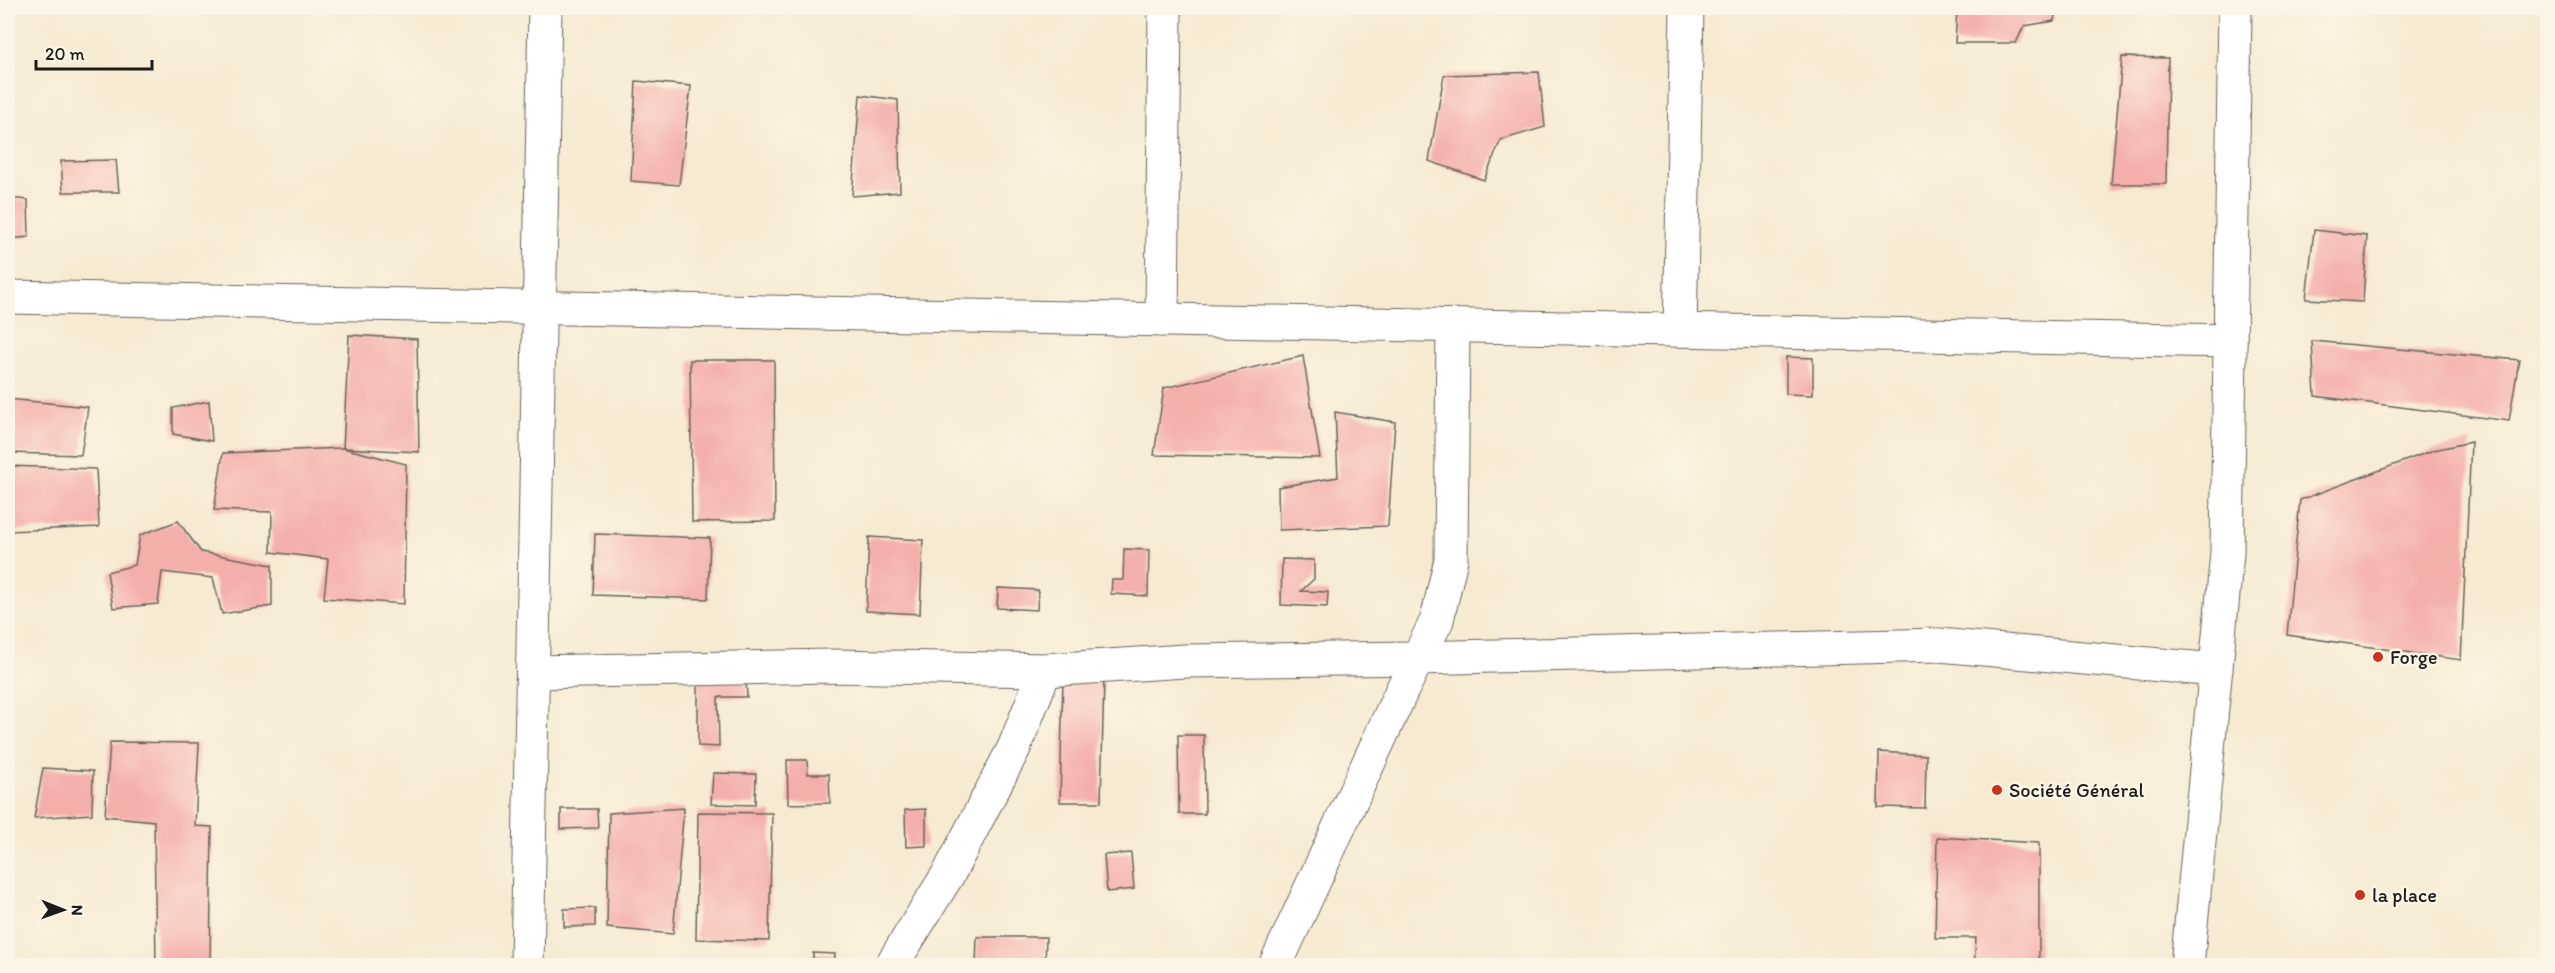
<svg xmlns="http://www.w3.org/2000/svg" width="2555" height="973" font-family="Itim,sans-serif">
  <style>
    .building { fill: #f4afab }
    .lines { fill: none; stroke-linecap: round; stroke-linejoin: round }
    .minor-casing { stroke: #68645b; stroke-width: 35 }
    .tertiary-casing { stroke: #68645b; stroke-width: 35 }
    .minor { stroke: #fff; stroke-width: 33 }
    .tertiary { stroke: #fff; stroke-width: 33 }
    .poi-dot { fill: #c8321e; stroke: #fcf5e5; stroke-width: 2 }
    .labels { text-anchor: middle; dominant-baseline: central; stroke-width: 5; stroke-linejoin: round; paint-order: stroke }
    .poi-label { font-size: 20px; fill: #1c1c1c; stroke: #fcf5e5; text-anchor: start }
  </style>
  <rect width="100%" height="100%" fill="#fcf5e5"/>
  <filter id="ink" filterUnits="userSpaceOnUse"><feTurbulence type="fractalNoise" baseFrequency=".0167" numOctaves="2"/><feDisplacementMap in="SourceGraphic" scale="12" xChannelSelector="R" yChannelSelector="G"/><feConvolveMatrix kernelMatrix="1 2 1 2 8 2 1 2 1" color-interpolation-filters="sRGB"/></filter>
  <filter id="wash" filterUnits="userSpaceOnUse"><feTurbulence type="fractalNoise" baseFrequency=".008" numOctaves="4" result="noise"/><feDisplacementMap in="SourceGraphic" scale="24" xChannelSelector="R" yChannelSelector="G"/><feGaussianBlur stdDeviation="1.35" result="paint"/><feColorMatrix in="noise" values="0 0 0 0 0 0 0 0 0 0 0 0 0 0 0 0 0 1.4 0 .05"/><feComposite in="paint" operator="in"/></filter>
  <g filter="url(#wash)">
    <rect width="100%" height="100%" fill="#f6ead1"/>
    <g id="blocks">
      <!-- building -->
      <g class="building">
        <polygon points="1957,8 2056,8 2054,21 2024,26 2016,43 1955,43"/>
        <polygon points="2122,57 2168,58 2166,184 2111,184"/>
        <polygon points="1539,72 1545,127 1501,140 1484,180 1429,161 1444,75"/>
        <polygon points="636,81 691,86 679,185 631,181"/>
        <polygon points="860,95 898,100 900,192 852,196"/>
        <polygon points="116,160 119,192 63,192 61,161"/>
        <polygon points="8,198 28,200 29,237 8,239"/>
        <polygon points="2314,230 2367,236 2363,302 2306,299"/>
        <polygon points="349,335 417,339 419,452 343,448"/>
        <polygon points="2312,341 2519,360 2509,421 2315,396"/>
        <polygon points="1303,356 1320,458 1154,455 1164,388"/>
        <polygon points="1786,357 1813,358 1813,395 1786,394"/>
        <polygon points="690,360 774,360 775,521 692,522"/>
        <polygon points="8,399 88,407 81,455 8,453"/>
        <polygon points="209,401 212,441 173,434 173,408"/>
        <polygon points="1335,412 1395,422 1388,526 1279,530 1278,487 1338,477"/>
        <polygon points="2471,442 2461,660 2287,635 2300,500 2434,450"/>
        <polygon points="343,448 406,464 404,604 324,598 328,559 271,552 272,512 214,510 223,453"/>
        <polygon points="8,466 96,469 99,527 8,531"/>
        <polygon points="178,521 201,552 272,565 272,606 222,614 213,578 162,572 158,604 113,608 107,572 135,565 140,535"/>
        <polygon points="595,534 710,538 708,599 593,595"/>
        <polygon points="869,537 923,540 920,614 866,611"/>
        <polygon points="1124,549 1149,550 1148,596 1111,594 1112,580 1123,580"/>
        <polygon points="1282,559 1314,560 1314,579 1301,591 1328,592 1327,607 1281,605"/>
        <polygon points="998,588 1038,590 1037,610 997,608"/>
        <polygon points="1063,677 1104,678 1101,802 1060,802"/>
        <polygon points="698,680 746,680 747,697 718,697 719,747 698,746"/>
        <polygon points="1178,735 1204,735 1205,814 1179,814"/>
        <polygon points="110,742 199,743 195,826 212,827 210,964 156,966 154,821 105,816"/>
        <polygon points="1879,752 1926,755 1925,808 1878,807"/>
        <polygon points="787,760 807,760 808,774 829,774 830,803 788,804"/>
        <polygon points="43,768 93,771 92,814 34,818"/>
        <polygon points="713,773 756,774 755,805 711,804"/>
        <polygon points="684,808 673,934 607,928 609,813"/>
        <polygon points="561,809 597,809 598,828 561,829"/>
        <polygon points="926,809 926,846 906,847 905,810"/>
        <polygon points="698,812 772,813 769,941 696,939"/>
        <polygon points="1937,837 2039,843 2039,966 1974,966 1976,938 1935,938"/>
        <polygon points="1131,853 1134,889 1107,892 1104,855"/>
        <polygon points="595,908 595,926 564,927 564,909"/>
        <polygon points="977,937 1046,937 1045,966 976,966"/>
        <polygon points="813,953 835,954 834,966 813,966"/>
      </g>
    </g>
  </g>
  <g filter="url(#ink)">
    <use href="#blocks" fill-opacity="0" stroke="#68645b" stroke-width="1.5"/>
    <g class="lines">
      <defs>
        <g id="minor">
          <polyline points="8,297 2230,341"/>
          <polyline points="1162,320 1165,8"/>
          <polyline points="1680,330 1687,8"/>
          <polyline points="533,672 831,666 1045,670 1185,661 1417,658 1939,645 2216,670"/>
          <polyline points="527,966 545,8"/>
          <polyline points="891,966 949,873 1014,748 1045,670"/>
          <polyline points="1275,966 1403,688 1437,620 1451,559 1453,326"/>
        </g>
        <polyline id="tertiary" points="2187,966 2227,553 2235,8"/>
      </defs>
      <!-- minor casing -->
      <use href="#minor" class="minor-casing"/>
      <!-- tertiary casing -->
      <use href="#tertiary" class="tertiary-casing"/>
      <!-- minor -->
      <use href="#minor" class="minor"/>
      <!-- tertiary -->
      <use href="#tertiary" class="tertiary"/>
    </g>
  </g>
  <!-- markers -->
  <g class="poi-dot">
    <circle cx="2378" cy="657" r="6"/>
    <circle cx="1997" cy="790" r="6"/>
    <circle cx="2360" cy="895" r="6"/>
  </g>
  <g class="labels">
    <!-- poi labels -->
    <g class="poi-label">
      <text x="2390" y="657">Forge</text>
      <text x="2009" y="790">Société Général</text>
      <text x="2372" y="895">la place</text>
    </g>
  </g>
  <!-- margin -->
  <rect width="2555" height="973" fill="none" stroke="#fcf5e5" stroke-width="30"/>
  <!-- north arrow -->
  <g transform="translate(63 910) rotate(91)" stroke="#fcf5e5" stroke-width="4.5" paint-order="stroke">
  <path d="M0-4.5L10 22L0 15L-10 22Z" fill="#1c1c1c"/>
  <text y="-9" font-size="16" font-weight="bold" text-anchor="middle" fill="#1c1c1c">N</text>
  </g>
  <!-- scale -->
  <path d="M36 60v9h116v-9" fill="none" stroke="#1c1c1c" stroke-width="3"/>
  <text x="45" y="60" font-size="18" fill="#1c1c1c" stroke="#fcf5e5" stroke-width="4.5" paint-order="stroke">20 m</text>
</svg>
